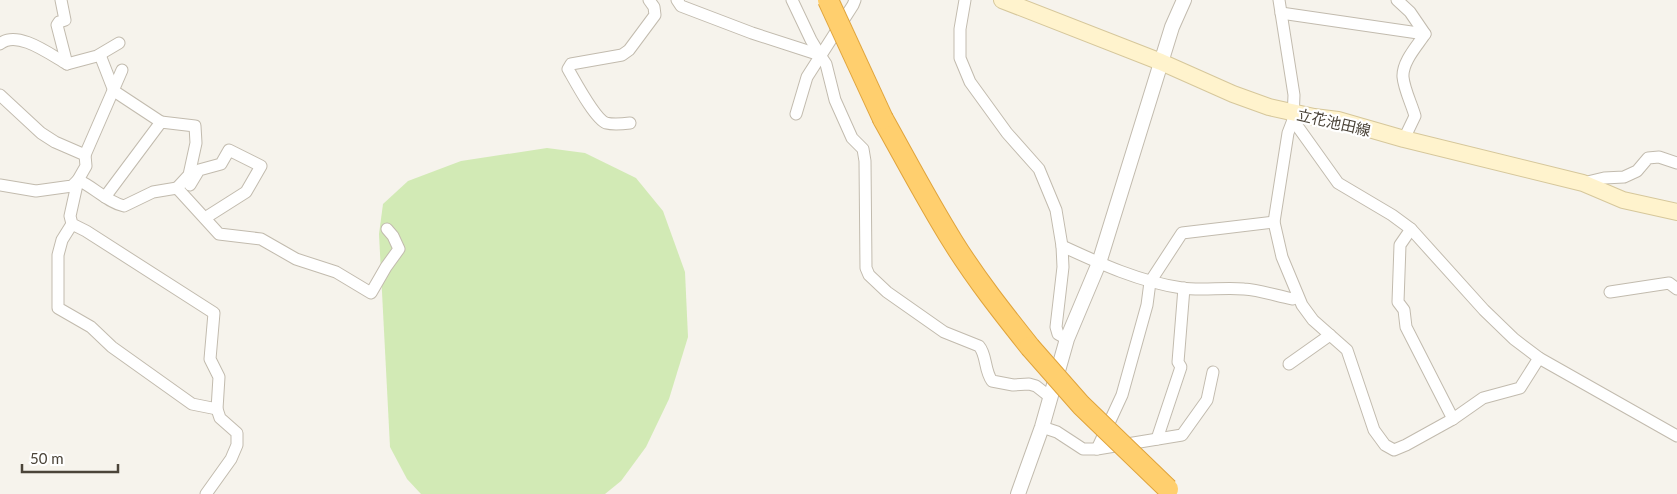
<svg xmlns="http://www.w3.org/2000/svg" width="1677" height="494" font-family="Lato,'Noto Sans JP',sans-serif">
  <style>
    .green { fill: #d2eab5 }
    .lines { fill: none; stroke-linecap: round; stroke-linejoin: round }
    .minor-casing { stroke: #c2bbae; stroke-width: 13 }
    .tertiary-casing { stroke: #c2bbae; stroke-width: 16 }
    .secondary-casing { stroke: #d6c79b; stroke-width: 18 }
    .motorway-casing { stroke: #e0a43c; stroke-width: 22 }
    .minor { stroke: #fff; stroke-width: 11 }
    .tertiary { stroke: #fff; stroke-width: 14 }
    .secondary { stroke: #fff3cd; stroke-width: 16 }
    .motorway { stroke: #ffcf6e; stroke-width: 20 }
    .motorway-bridge-casing { stroke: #e0a43c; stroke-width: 22; stroke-linecap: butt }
    .motorway-bridge { stroke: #ffcf6e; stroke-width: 20 }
    .labels { text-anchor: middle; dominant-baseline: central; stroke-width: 4.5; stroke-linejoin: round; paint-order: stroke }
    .street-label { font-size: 15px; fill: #4b4439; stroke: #fff }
  </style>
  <rect width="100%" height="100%" fill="#f6f3ec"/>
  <!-- green -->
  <polygon class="green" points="547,148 585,153 636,178 663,211 685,272 688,337 669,399 646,447 621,481 605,494 421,494 407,479 390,447 379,234 383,204 408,181 461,161"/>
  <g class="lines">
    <defs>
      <g id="minor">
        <polyline points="61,0 65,20 59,22 57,25 67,64"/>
        <path d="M677 0 681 6 752 33 820 55 826 64 835 100 852 138 863 149 865 161 866 268 869 275 887 292 944 332 979 346C987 355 984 370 992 381L1013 385 1029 384 1036 386 1050 397"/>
        <polyline points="792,0 811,40 820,55"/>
        <polyline points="965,0 960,29 960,58 970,82 1007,133 1039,169 1056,210 1062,246 1063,267 1056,327 1058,334 1067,339"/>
        <polyline points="1279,0 1294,95 1293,120 1338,183 1392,215 1411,229 1484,310 1514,339 1539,358 1677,436"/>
        <path d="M1397 0 1410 12 1425 34C1417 46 1402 62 1403 77 1404 89 1412 105 1415 116L1404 139"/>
        <polyline points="1281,13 1425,34"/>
        <path d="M0 44C17 29 51 55 67 64L97 56 119 43"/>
        <polyline points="100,55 114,91 161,122"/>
        <polyline points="0,95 41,133 55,142 85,155 86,166 78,180 72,186 36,191 0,185"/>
        <polyline points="796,114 807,77 853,5 855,0"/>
        <polyline points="1293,120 1288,133 1274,222 1282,257 1302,305 1313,320 1347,350 1374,430 1385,445 1394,450 1406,445 1453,419 1483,398 1520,388 1539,358"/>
        <path d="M630 123C622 124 614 125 606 123 595 119 575 81 568 69L571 64 622 55 629 50 655 15 654 7 649 0"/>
        <polyline points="85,155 122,70"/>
        <polyline points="1583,183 1604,178 1624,177 1637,171 1648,158 1659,157 1677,163"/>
        <polyline points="190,185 199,170 221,164 229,150 261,166 246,192 205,218"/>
        <polyline points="105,197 161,122 195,126 196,143 189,175 177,188"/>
        <polyline points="72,224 62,240 58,255 58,308 91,327 112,347 192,404 217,409"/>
        <polyline points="1411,229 1400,245 1398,302 1404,310 1406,327 1453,419"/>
        <path d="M1062 246C1101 264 1140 282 1182 288 1202 291 1223 287 1244 289 1260 290 1277 296 1293 299L1297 294"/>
        <polyline points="1610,292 1669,283 1677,289"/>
        <polyline points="1289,364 1330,335"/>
        <polyline points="1042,427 1057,432 1083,449 1097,449 1182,435 1207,400 1213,372"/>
        <polyline points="1157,439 1181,367 1178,362 1184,288"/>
        <polyline points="1097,449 1122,395 1147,305 1150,282 1182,233 1274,222"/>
        <path d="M206 494 231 459 237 445V433L220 418 217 409 219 377 210 359 214 313 86 231 72 224 70 216 78 180C94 187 107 202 124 206L153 192 177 188 219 234 261 239 296 259 336 272 371 293 386 267 399 249 393 236 387 229"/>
      </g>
      <polyline id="tertiary" points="1018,494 1042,427 1067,339 1099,263 1172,27 1184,0"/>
      <polyline id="secondary" points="1002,0 1161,62 1233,94 1269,107 1314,117 1338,120 1404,139 1583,183 1623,200 1677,212"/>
      <path id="motorway" d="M883 119C906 160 928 202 953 242 976 279 1003 313 1030 347"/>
    </defs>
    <!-- minor casing -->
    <use href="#minor" class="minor-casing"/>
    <!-- tertiary casing -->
    <use href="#tertiary" class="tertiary-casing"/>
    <!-- secondary casing -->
    <use href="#secondary" class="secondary-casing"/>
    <!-- motorway casing -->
    <use href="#motorway" class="motorway-casing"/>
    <!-- minor -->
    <use href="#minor" class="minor"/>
    <!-- tertiary -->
    <use href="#tertiary" class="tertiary"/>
    <!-- secondary -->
    <use href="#secondary" class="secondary"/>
    <!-- motorway -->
    <use href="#motorway" class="motorway"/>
    <defs>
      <g id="motorway-bridge">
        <polyline points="828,0 883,119"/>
        <polyline points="1030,347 1081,405 1168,489"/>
      </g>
    </defs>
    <!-- motorway-bridge casing -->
    <use href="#motorway-bridge" class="motorway-bridge-casing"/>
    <!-- motorway-bridge -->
    <use href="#motorway-bridge" class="motorway-bridge"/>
  </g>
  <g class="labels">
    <!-- street labels -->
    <g class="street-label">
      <text transform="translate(1334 122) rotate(13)">立花池田線</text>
    </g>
  </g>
  <!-- scale -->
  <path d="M22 464v8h96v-8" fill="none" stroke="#4b4439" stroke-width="2.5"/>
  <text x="30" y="464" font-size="15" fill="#4b4439" stroke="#ffffff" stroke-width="4" paint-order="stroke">50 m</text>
</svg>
